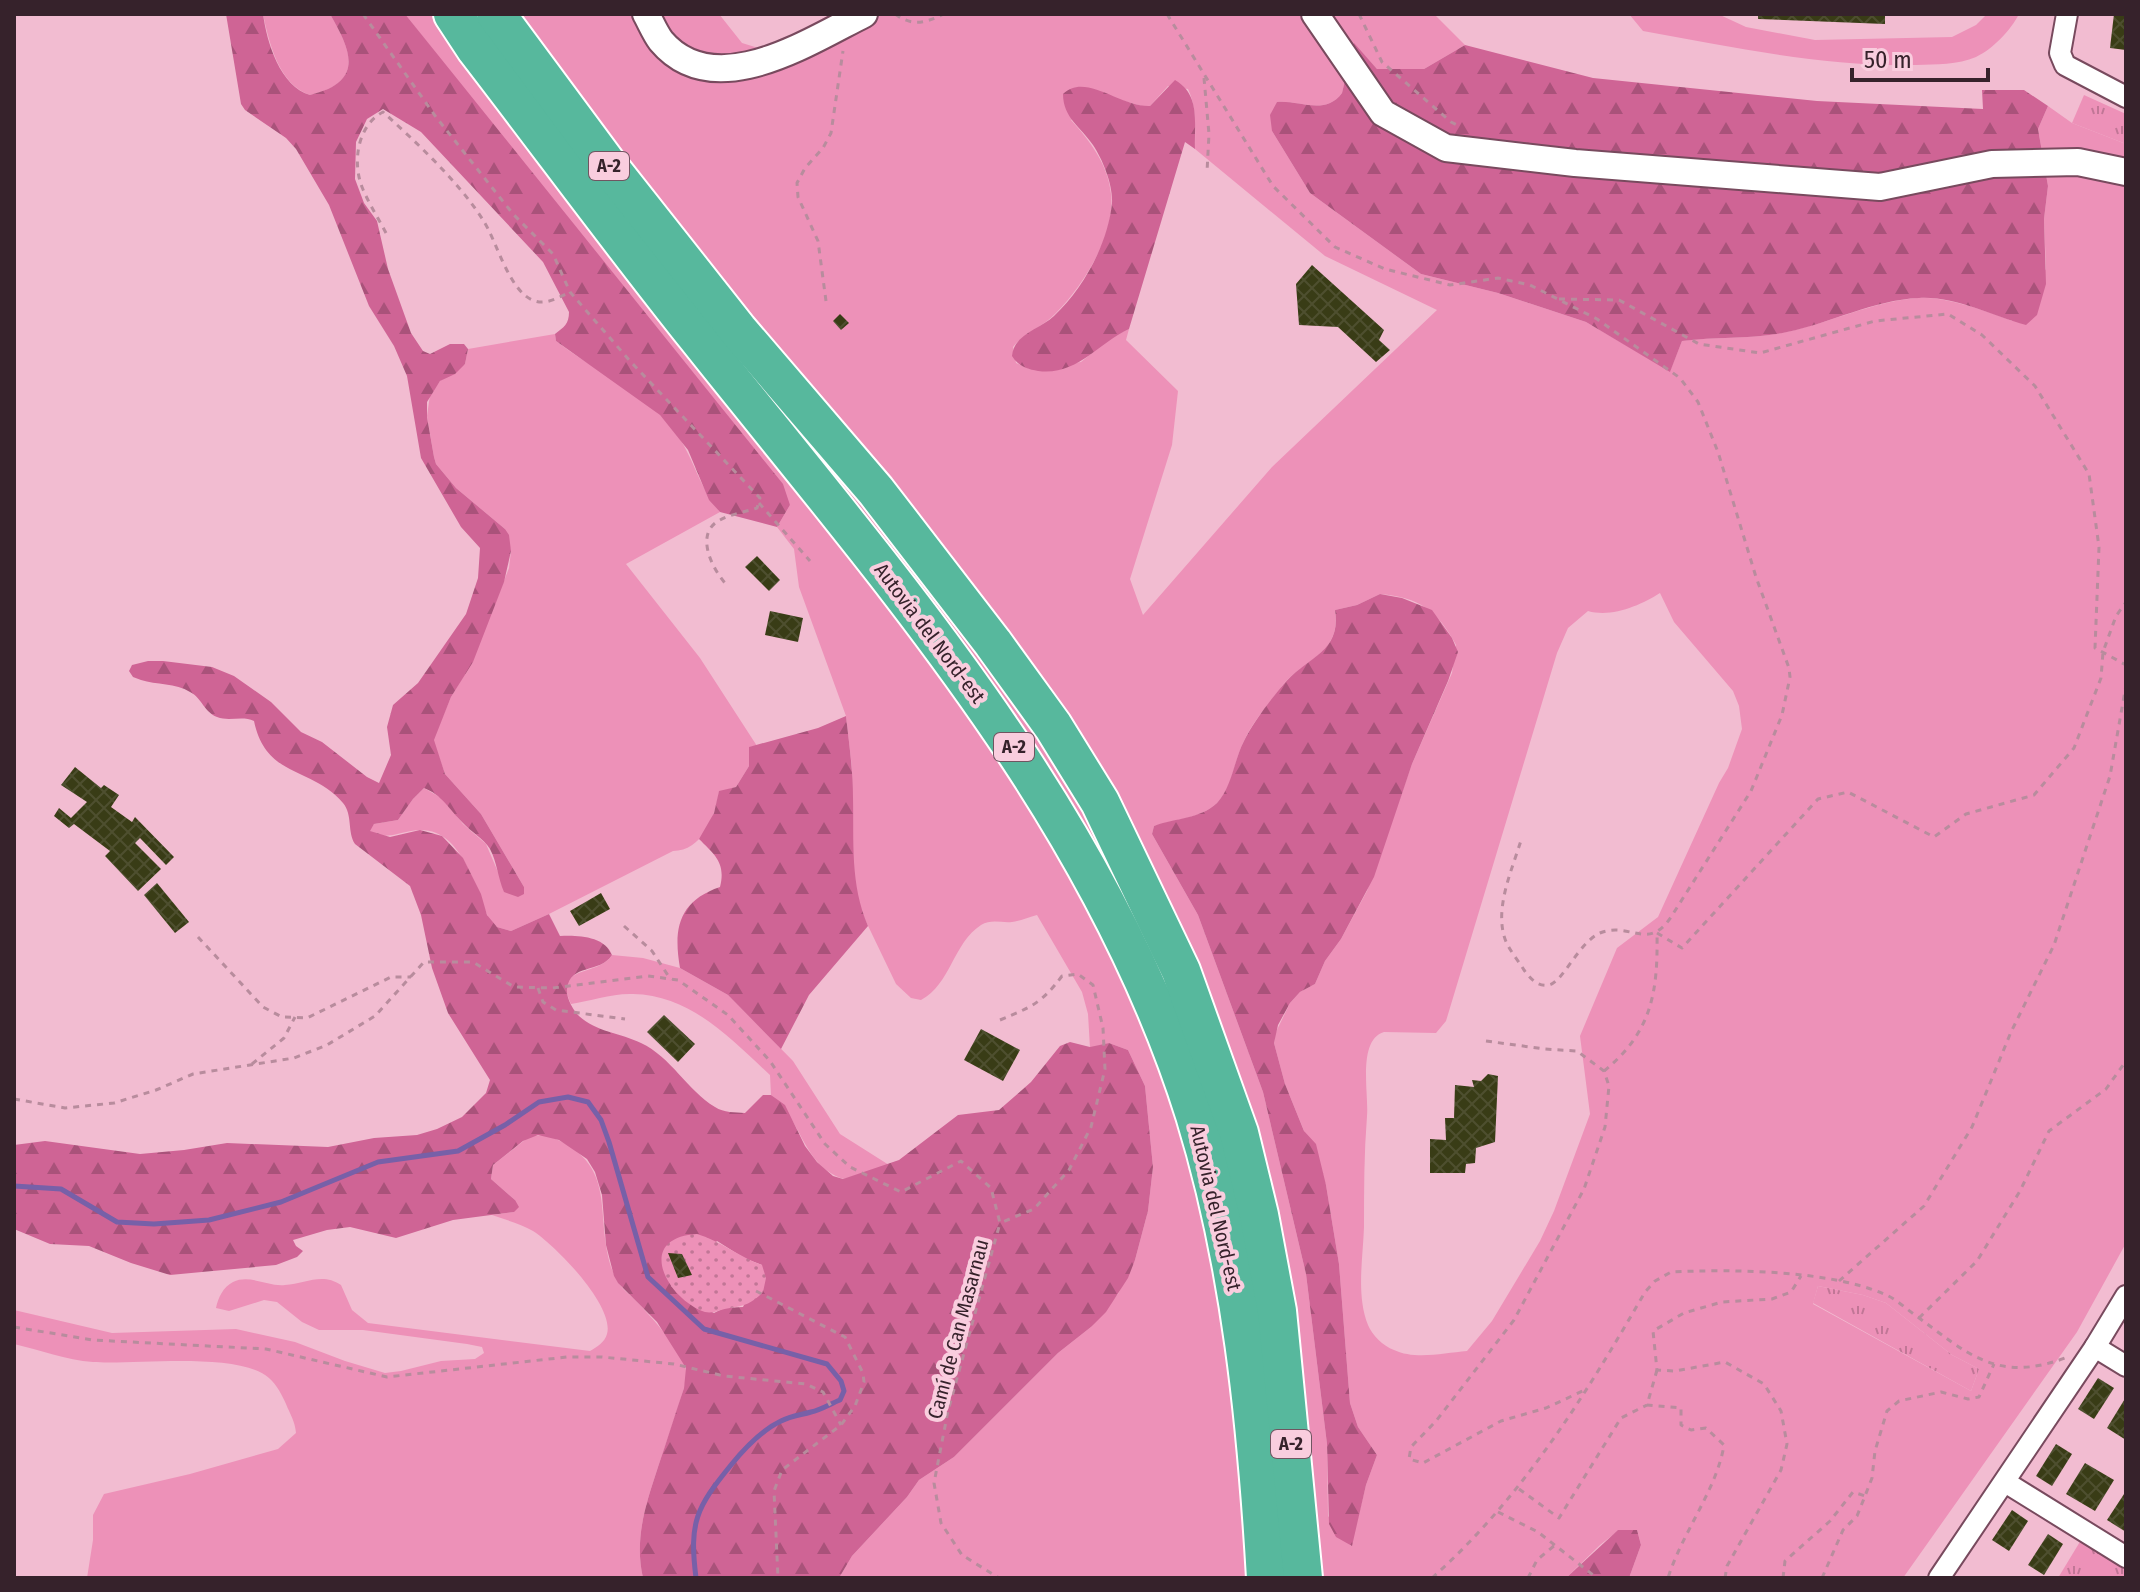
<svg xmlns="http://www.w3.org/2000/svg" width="2140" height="1592" font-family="'Fira Sans Condensed',sans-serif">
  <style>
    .grass { fill: #ed91b8; fill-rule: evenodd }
    .forest { fill: url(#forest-firs); fill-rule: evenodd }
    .park { fill: url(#park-tufts) }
    .garden { fill: url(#garden-dots) }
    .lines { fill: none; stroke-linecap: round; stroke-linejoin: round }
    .stream { stroke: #7760a8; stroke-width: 5 }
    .building { fill: url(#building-cross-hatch) }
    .minor-casing { stroke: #784a5e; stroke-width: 24 }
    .tertiary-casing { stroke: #784a5e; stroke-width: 30 }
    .motorway-casing { stroke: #fff; stroke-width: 42 }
    .path { stroke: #b88c9d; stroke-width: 3; stroke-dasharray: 6 6; stroke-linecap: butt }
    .minor { stroke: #fff; stroke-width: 20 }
    .tertiary { stroke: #fff; stroke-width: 26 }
    .motorway { stroke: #57b89d; stroke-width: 38 }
    .labels { text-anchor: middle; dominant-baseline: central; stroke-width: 8; stroke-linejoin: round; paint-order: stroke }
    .shield { fill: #f9cdde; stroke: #705561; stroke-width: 2 }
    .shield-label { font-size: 18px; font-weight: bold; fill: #36222b }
    .street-label { font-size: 20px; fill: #36222b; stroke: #f9cdde }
  </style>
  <defs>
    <pattern id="forest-firs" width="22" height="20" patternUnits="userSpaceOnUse" patternTransform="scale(2)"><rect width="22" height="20" fill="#cf6495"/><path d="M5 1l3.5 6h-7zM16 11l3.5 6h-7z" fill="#a9527a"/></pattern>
    <pattern id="park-tufts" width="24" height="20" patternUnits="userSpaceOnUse" patternTransform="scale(2)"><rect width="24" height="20" fill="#ed91b8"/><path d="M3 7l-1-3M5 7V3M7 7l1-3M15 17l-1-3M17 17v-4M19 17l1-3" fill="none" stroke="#c17696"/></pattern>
    <pattern id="garden-dots" width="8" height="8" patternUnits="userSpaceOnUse" patternTransform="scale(2)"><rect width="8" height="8" fill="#ed91b8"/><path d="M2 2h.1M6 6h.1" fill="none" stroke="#c17696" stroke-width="1.8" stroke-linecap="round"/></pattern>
    <pattern id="building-cross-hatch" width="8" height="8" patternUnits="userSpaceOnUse" patternTransform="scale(2)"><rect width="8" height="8" fill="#393c16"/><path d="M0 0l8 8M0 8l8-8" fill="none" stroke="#4e4f2f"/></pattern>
  </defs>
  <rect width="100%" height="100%" fill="#f2bcd1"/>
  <!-- grass -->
  <g class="grass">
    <path d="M263 14H330C352 52 364 82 310 95 279 85 269 43 263 14Z"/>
    <path d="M405 14H719L742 43 765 50 831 14H1434L1465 45 1424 69H1377L1354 44 1342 93C1325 116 1300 100 1277 102L1272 131 1310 193 1421 274 1498 293 1586 322 1670 371 1682 341C1717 336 1751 340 1786 332 1830 323 1871 302 1917 298 1944 296 1987 311 2012 321L2046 269 2044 219 2048 186 2038 129 2048 106 2072 123 2126 144V1243L2077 1332 1903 1578H1629L1641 1545 1637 1530H1619L1600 1545 1566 1578H839L852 1556 907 1497 919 1480 954 1457 1058 1353 1091 1327 1118 1294 1135 1260 1148 1211 1153 1167 1145 1086 1128 1050 1109 1043 1090 1048 1088 1014 1082 992 1037 915C1029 917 1020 921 1012 922 1001 923 991 919 981 925 953 943 951 984 921 1000L911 998 896 984 859 907 853 877 852 768 846 716 799 587 794 549 777 527 790 505ZM1168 86 1188 89C1197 108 1195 128 1195 149L1325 256 1437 310 1272 467 1143 615 1130 579 1172 445 1178 391 1126 340 1129 329 1110 338 1081 362 1030 369 1016 363 1013 347C1025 332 1043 327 1056 313 1083 286 1116 234 1111 194 1108 164 1090 141 1071 120L1110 97 1142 106H1150ZM1660 593 1674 622 1733 691 1739 706 1742 729 1728 768 1719 783 1658 917 1617 948 1580 1036 1590 1114 1554 1211 1540 1241 1492 1321 1467 1351C1444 1353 1415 1360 1394 1350 1383 1346 1372 1335 1368 1325 1356 1295 1363 1258 1364 1227 1364 1190 1364 1153 1367 1116 1369 1094 1357 1040 1384 1032L1436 1033 1446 1021 1557 653 1568 628 1588 611C1612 618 1641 605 1660 593ZM1380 594C1419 597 1438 611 1456 645L1452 673 1412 764 1367 891 1341 939 1325 961 1315 984 1300 992 1290 1003 1275 1034 1274 1043 1285 1084 1326 1185 1339 1264 1350 1403 1358 1427 1377 1455 1366 1485 1351 1546 1328 1516 1327 1444 1306 1274 1263 1092 1198 915 1152 834 1154 826C1175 819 1200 819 1217 803 1233 787 1234 760 1244 741 1252 723 1267 706 1279 690 1301 658 1342 656 1335 610L1357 605ZM1818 1286 1863 1295 1886 1303 1952 1355 1979 1369 1971 1391 1813 1304Z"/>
    <path d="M1629 14H1718L1746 27 1815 40 1952 37 1976 25 1987 14H2019C2011 30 1993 49 1976 57 1958 65 1936 64 1916 65 1824 67 1733 47 1643 31Z"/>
    <path d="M555 334 556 341C593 370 640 390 671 426 693 453 698 487 720 512L626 564 700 658 757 746 750 747 749 766 736 787 719 792C715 817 702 851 673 851L549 914 511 931 497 927 491 922C474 891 463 821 411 831 394 834 385 840 369 831L374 824 398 820 413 799 424 788 443 799 463 824 486 844 498 872 524 887 481 814 445 774 433 740 451 697 472 662 509 568 511 551 505 529 456 488 436 464 434 457 427 416 430 395 440 381 465 364 468 349Z"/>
    <path d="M612 955 643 958 680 968 728 995 793 1061 840 1134 889 1165 844 1179C802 1166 802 1118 771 1095L770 1075C731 1039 691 995 633 994 613 993 590 1001 571 1004 552 964 599 977 612 955Z"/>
    <path d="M546 1135C626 1164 589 1220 616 1279 620 1287 629 1294 636 1301 649 1314 684 1353 686 1370 687 1375 685 1383 684 1388 676 1414 667 1441 658 1467 646 1504 634 1538 643 1578H87L93 1540V1515L104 1494 190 1474 278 1449 296 1433C295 1421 290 1414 286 1404 282 1395 277 1385 269 1378 238 1351 135 1365 93 1362 66 1360 40 1350 14 1344V1310L112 1333 236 1329 295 1342 345 1361 385 1373 401 1371 441 1361 475 1359 484 1353 482 1347 467 1344 363 1330H319L302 1322 277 1302 264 1300 229 1311 216 1308C218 1298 223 1287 233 1282 250 1274 268 1287 285 1285 305 1284 322 1272 341 1285L352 1310 368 1323 590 1351C597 1347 605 1342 607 1334 615 1306 555 1245 533 1231 521 1224 506 1220 492 1215L514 1212 515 1200 491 1179 493 1165 530 1136Z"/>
  </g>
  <!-- forest -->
  <g class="forest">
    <path d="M226 14H263C267 43 280 86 310 95 364 82 352 52 330 14H405L783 484 790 505 777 527 720 512 709 500 688 450 660 415 556 341 555 334C564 327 569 324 569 312L543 262 421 132 383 109 367 119 356 142 355 179 364 203 377 221 388 269 411 333 423 351 430 354 450 344H464L468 349 465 364 455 374 440 381 427 402V417L434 457 436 464 456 488 505 529 509 535 511 551 504 582 473 662 451 697 434 740 445 774 481 814 524 887V894L518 897 504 892C498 878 497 862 490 849 483 838 471 832 462 822 449 809 442 795 424 788L413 799 398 820 374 824 370 831 390 837 420 830 442 836 463 858 481 894 487 915 497 927 511 931 549 914 560 936C577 935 605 936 612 955 600 974 570 963 567 989 566 998 573 1010 579 1016 596 1032 621 1033 641 1043 671 1057 687 1090 715 1107 724 1113 735 1112 745 1113L763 1095H771L785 1105 805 1146 817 1162 833 1176 843 1179 899 1160 958 1115 999 1110 1031 1082 1060 1046 1070 1042 1090 1047 1109 1043 1128 1050 1145 1086 1153 1167 1148 1211 1135 1260 1128 1278 1106 1312 1091 1327 1058 1353 954 1457 919 1480 907 1497 852 1556 839 1578H643C634 1538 646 1504 658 1467 667 1441 675 1414 684 1388L686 1368 657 1322 618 1283 614 1276 606 1245 602 1195 595 1172 587 1159 559 1140 538 1135 523 1141 493 1165 491 1179 515 1200 519 1207 514 1212 453 1220 396 1238 350 1227 327 1230 293 1240 296 1246 303 1251 297 1257 276 1265 170 1275 131 1263 89 1246 50 1244 14 1229V1145L45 1141 140 1154 184 1150 227 1143 328 1147 374 1138 417 1135 437 1129 462 1117 486 1093 490 1080 448 1013 432 968 421 915 410 886 355 844C347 832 353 815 343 803 312 766 266 779 254 721 242 715 230 722 217 717 204 712 202 698 190 692 176 683 156 685 141 680L133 677 129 671 132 665 148 661H163L212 667 234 676 271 702 301 732 322 742 367 777 379 783 391 755 387 727 393 705 418 683 466 614 478 578 480 548 461 527 421 458 407 376 394 346 369 306 329 205 296 149 286 138 245 110 241 104ZM717 1241 744 1258 762 1265 743 1307 724 1308 714 1313 686 1299 671 1286Z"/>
    <path d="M1354 43 1377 69H1424L1465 45 1593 78 1817 101 1983 109 1982 90H2024L2048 106 2038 129 2048 186 2044 219 2046 284 2037 315 2026 325C1992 316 1955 296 1919 298 1873 300 1831 323 1787 332 1752 340 1717 336 1682 341L1670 372 1586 322 1498 293 1421 274 1310 193 1272 131 1270 115 1277 102C1300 100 1325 116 1342 93Z"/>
    <path d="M1175 80C1201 95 1194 123 1195 149L1185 142 1129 329C1097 344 1077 376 1038 371 1027 369 1018 366 1012 356 1014 334 1040 329 1054 316 1084 288 1108 243 1112 203 1113 185 1103 160 1093 145 1081 127 1063 118 1063 94 1085 72 1120 107 1150 106Z"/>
    <path d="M1380 594 1402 598 1432 610 1452 638 1458 652 1448 681 1412 764 1374 877 1341 939 1325 961 1315 984 1300 992 1290 1003 1278 1025 1274 1043 1285 1084 1304 1131 1316 1144 1326 1185 1339 1264 1350 1403 1358 1427 1377 1455 1366 1485 1352 1546 1336 1537 1329 1524 1327 1444 1306 1274 1263 1092 1198 915 1152 834 1154 826C1175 818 1200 819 1217 803 1232 787 1234 760 1244 741 1252 724 1271 699 1283 685 1306 657 1342 653 1335 610L1357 605Z"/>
    <path d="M846 716C849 743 853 770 853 797 854 842 850 884 868 926L809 995 781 1049 728 995 680 968C673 928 679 901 720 887 726 863 715 855 699 839L714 813 719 791 736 787 749 766V747L818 728Z"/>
    <polygon points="1618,1530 1637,1530 1641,1545 1629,1578 1566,1578"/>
  </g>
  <!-- park -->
  <g class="park">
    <polygon points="2084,95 2126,114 2126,144 2072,123"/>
    <polygon points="1818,1286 1863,1295 1886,1303 1952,1355 1979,1369 1971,1391 1813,1303"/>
    <polygon points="2081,1540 2126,1569 2126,1578 2058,1578"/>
  </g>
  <!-- garden -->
  <path class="garden" d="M697 1234C721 1241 739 1257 762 1265L766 1278 763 1292C753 1303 744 1306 730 1308 721 1309 714 1314 705 1312 668 1300 633 1238 697 1234Z"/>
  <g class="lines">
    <!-- stream -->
    <path class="stream" d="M14 1186 61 1189 117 1222 154 1224 209 1220 281 1202 378 1162 458 1151 505 1125 539 1102 568 1097 588 1102 601 1120 609 1142 648 1277 704 1329 827 1364 841 1381 844 1391 840 1400C830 1404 821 1410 811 1412 801 1415 791 1416 781 1421 762 1430 744 1449 731 1465 696 1508 689 1522 696 1578"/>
  </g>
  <!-- building -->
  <g class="building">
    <polygon points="1758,14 1885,14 1885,24 1758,19"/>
    <polygon points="2114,14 2126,14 2126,50 2110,48"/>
    <polygon points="1312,265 1384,330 1379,340 1390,350 1376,362 1338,327 1299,325 1296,284"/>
    <polygon points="840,314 849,323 841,330 833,321"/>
    <polygon points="757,556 780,580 769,591 745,567"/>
    <polygon points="770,611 803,618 798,642 765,635"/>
    <polygon points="75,767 101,788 104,785 119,795 111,807 132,822 135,817 174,857 166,865 140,838 135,843 161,869 138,891 105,856 110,851 74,824 69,828 54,816 59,808 71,818 87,802 61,785"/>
    <polygon points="157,883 189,922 175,933 144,895"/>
    <polygon points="601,893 610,909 579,926 570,911"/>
    <polygon points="664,1015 695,1044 678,1062 647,1032"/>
    <polygon points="981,1029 1020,1050 1003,1081 964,1060"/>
    <polygon points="1488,1074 1498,1076 1495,1142 1476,1148 1475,1163 1466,1164 1465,1173 1430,1173 1430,1139 1446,1140 1445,1118 1454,1118 1455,1085 1474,1087 1472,1080 1481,1081"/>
    <polygon points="668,1253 682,1254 692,1275 678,1278"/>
    <polygon points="2098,1378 2114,1388 2094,1419 2078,1409"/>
    <polygon points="2126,1397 2126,1440 2107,1428"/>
    <polygon points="2056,1444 2072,1454 2052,1486 2036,1476"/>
    <polygon points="2085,1463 2114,1480 2095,1511 2066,1494"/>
    <polygon points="2126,1491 2126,1532 2107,1520"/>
    <polygon points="2012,1510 2028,1521 2009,1551 1992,1540"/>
    <polygon points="2048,1534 2063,1544 2044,1575 2028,1565"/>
  </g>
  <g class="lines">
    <defs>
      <g id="minor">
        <polyline points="2067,14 2060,53 2065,65 2126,97"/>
        <polyline points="2095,1347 2126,1366"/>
        <polyline points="2005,1482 2126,1557"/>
        <polyline points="1939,1578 2095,1347 2126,1296"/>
      </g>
      <g id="tertiary">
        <path d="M646 14C651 23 655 33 661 41 714 104 808 42 864 14"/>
        <polyline points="1315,14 1383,113 1446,148 1575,163 1880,187 1992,164 2078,162 2126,172"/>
      </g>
      <g id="motorway">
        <path d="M453 14 476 49C550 145 621 242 697 337 890 580 1100 812 1195 1115 1241 1264 1257 1423 1266 1578"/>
        <polyline points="496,14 607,164 738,330 876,491 993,643 1053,726 1100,802 1181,971 1239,1133 1259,1215 1277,1311 1303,1578"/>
      </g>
    </defs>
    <!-- minor casing -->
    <use href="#minor" class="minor-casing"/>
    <!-- tertiary casing -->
    <use href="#tertiary" class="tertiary-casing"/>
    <!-- motorway casing -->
    <use href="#motorway" class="motorway-casing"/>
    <!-- path -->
    <g class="path">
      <path d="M363 14 436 117 513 214 553 254 570 292 630 361 760 498 757 508C745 512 731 514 720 520 694 533 712 568 725 583"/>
      <path d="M895 14C913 27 925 23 944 14"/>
      <path d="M1167 14 1273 186 1335 247 1385 269 1450 285 1498 278 1530 285 1597 319 1680 378 1698 402 1718 452 1756 577 1789 668 1790 677 1782 715 1751 791 1671 917C1648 952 1630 921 1600 933 1579 942 1563 982 1549 985 1537 987 1530 978 1524 970 1518 960 1509 950 1505 939 1494 907 1513 868 1522 837"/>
      <polyline points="1359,14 1382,62 1451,122 1461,127"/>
      <polyline points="1204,78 1209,134 1207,172"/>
      <path d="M386 233C378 218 368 202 362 187 352 161 358 125 383 112 417 143 459 182 483 220 497 241 509 293 535 301 547 305 559 297 570 292"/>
      <polyline points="1559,299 1619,300 1699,344 1760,353 1875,321 1948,314 1982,335 2035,386 2089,474 2099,547 2095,648 2126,665"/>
      <polyline points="826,301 818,241 798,197 797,183 805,168 823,148 831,133 843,51"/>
      <polyline points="759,503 810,561"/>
      <polyline points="624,926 652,951 671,980"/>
      <polyline points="1657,933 1682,948 1818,799 1848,792 1934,837 1966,814 2034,795 2074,748 2101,678 2103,652 2116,616 2126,602"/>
      <polyline points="198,937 263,1007 282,1017 307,1018 391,977 411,977"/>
      <polyline points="538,988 543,1002 556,1010 625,1019"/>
      <path d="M1000 1020C1031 1007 1041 1004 1062 976L1078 974 1093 985 1103 1028 1105 1069 1091 1127 1069 1170 1034 1209 1000 1223"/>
      <polyline points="1486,1041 1545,1049 1577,1051 1604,1071 1609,1086 1605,1127 1584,1189 1514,1320 1436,1421 1411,1447 1409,1459 1423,1463 1501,1421 1546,1408 1587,1389"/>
      <polyline points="252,1064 284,1038 295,1017"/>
      <path d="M1604 1071C1652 1032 1658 992 1657 933"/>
      <polyline points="14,1099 65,1108 114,1103 156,1090 193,1074 294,1058 327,1045 375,1016 424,962 473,962 514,987 552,988 648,976 678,980 728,1015 770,1061 825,1144 850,1167 901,1192 961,1161 991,1188 1000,1223 948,1411 934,1483 941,1523 962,1555 999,1578"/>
      <polyline points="1839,1281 1924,1206 1972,1127 2011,1032 2054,945 2110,776 2126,685"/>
      <polyline points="756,1291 845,1337 863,1373 864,1382 855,1406 841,1425 782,1470 774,1491 778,1578"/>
      <polyline points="1919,1318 1977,1261 2020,1191 2049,1131 2106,1089 2126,1061"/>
      <polyline points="14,1327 93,1340 266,1349 387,1377 567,1357 602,1357 674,1364 724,1376 806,1384 823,1392 841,1425"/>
      <path d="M1657 1370 1647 1405 1681 1408V1425L1691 1430 1706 1428 1724 1445C1717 1489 1682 1533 1668 1578"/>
      <polyline points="1519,1489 1559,1518 1621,1418 1647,1405"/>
      <polyline points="1498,1512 1538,1532 1597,1578"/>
      <path d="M1432 1578C1522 1498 1585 1396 1645 1292L1655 1281 1671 1272C1731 1269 1829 1270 1884 1294 1895 1298 1905 1308 1915 1315 1966 1352 1996 1384 2065 1358"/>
      <polyline points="1528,1578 1537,1560 1555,1545"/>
      <polyline points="1725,1578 1727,1566 1781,1470 1787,1444 1781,1411 1764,1384 1725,1362 1675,1371 1657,1370 1653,1331 1684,1313 1722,1302 1772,1299 1791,1292 1801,1276"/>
      <polyline points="1783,1578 1785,1561 1830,1521 1853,1492 1865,1496"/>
      <polyline points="1822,1578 1843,1530 1857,1516 1865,1496 1872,1478 1875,1451 1887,1411 1899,1401 1941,1392 1968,1399 1979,1397 1994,1364"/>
    </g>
    <!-- minor -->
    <use href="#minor" class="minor"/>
    <!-- tertiary -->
    <use href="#tertiary" class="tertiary"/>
    <!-- motorway -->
    <use href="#motorway" class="motorway"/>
  </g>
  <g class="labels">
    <!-- shield labels -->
    <g class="shield">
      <rect x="589" y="152" width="40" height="28" rx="6"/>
      <rect x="994" y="733" width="40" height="28" rx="6"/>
      <rect x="1271" y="1430" width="40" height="28" rx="6"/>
    </g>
    <g class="shield-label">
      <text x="609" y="166">A-2</text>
      <text x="1014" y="747">A-2</text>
      <text x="1291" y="1444">A-2</text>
    </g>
    <!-- street labels -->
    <g class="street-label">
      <text transform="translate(930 633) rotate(53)">Autovia del Nord-est</text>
      <text transform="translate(1216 1208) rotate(77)">Autovia del Nord-est</text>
      <text transform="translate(958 1329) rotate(-75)">Camí de Can Masarnau</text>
    </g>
  </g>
  <!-- border -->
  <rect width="2140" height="1592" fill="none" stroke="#36222b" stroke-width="32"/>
  <!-- scale -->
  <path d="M1852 68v12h136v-12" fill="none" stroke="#36222b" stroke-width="4"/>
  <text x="1864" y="68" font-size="24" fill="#36222b" stroke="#f9cdde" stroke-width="6" paint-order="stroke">50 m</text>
</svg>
